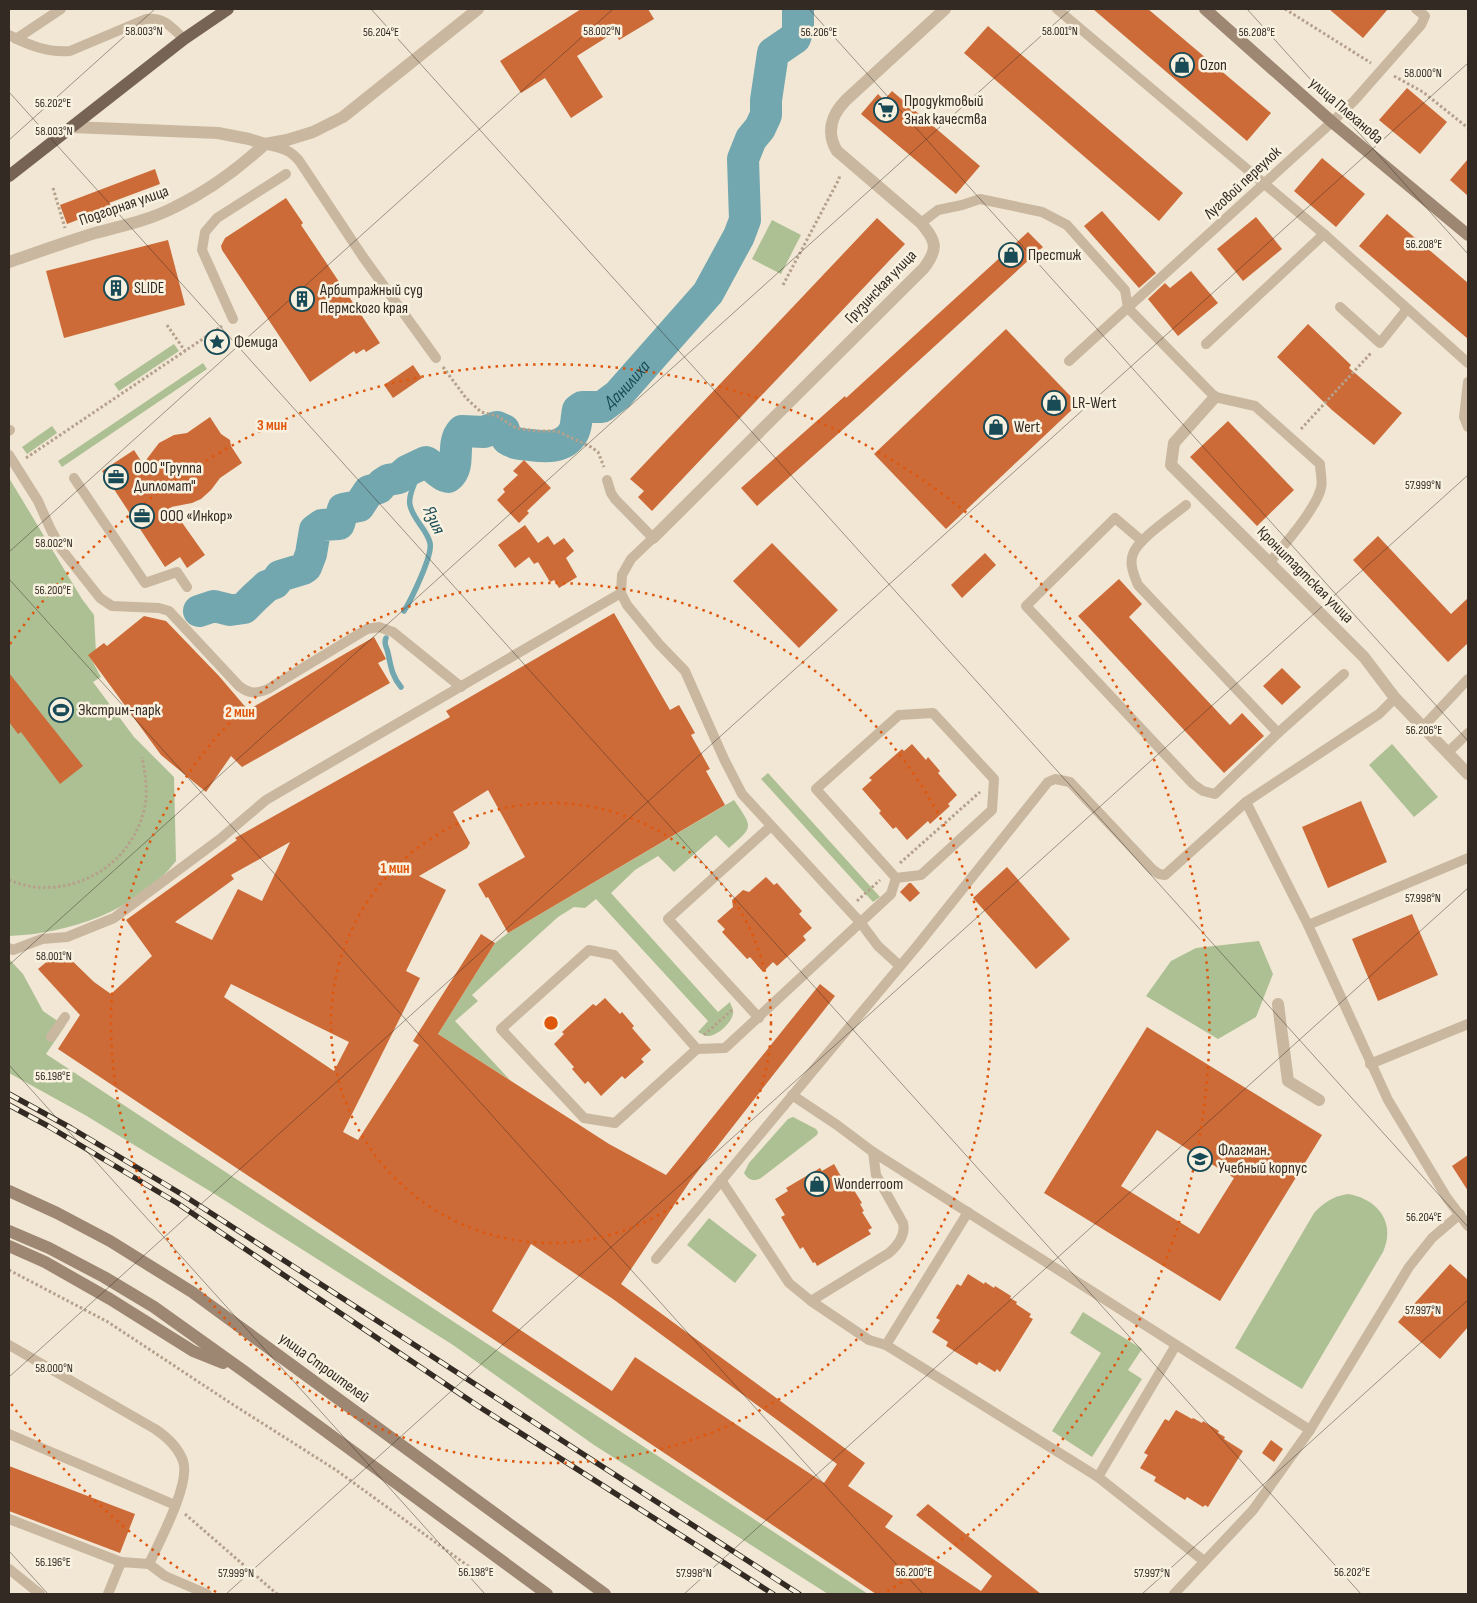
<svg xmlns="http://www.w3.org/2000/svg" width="1477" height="1603" font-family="'Sofia Sans Condensed',sans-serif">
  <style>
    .green { fill: #adc094 }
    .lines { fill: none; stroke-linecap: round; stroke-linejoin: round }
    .stream { stroke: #72a7af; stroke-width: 5.5 }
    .river { stroke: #72a7af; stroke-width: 32 }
    .building { fill: #cc6b38; fill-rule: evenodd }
    .path { stroke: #b5a18b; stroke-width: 3; stroke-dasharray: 2.5 2.5; stroke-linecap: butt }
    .lane { stroke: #c9b7a0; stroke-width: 10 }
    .street { stroke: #c9b7a0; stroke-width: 12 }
    .secondary { stroke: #9d8672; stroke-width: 12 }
    .primary { stroke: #766354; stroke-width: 12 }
    .rail-casing { stroke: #332a24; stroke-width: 5.5 }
    .rail { stroke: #f9f1e0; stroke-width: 4; stroke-dasharray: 11; stroke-linecap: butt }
    .ticks { fill: none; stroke: #332a24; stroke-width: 1; stroke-opacity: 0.45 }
    .ring { fill: none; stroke: #df570d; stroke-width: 2.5; stroke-dasharray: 2.5 5 }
    .labels { text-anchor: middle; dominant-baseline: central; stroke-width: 5; stroke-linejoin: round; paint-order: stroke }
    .poi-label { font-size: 16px; fill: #332a24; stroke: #f9f1e0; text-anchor: start }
    .street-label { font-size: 16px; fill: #332a24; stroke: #f9f1e0 }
    .water-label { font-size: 18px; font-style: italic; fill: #184b56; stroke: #f9f1e0 }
    .ticks-label { font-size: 12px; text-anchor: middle; fill: #332a24; stroke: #f9f1e0; stroke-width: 5; stroke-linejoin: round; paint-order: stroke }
    .centre { fill: #df570d; stroke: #f9f1e0; stroke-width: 2.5 }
    .ring-label { font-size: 15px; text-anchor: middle; font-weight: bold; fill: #df570d; stroke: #f9f1e0; stroke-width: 5; stroke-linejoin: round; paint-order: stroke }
  </style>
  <rect width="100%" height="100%" fill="#f1e7d4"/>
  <!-- green -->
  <g class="green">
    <polygon points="772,220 801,235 781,274 752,259"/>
    <polygon points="174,344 179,351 119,391 114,384"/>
    <polygon points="203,363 207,369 62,467 58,461"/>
    <polygon points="52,426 57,433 27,454 22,447"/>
    <path d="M9 478 82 599 94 615 96 653 90 657 101 677 93 682 134 737 174 777 176 861C138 910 69 934 9 936Z"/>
    <polygon points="1392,744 1438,797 1414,817 1369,765"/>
    <polygon points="768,773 880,897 873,902 761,779"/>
    <path d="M734 800C753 828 754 826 729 848L716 835 674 872 658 856 635 870 611 893 718 1012 730 1002C730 1003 733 1009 733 1010 735 1020 719 1035 709 1036 705 1036 702 1034 698 1032L708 1021 596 899 585 908 574 907 558 917 472 995 478 1001 455 1021 510 1080 438 1034 495 943 508 933Z"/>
    <polygon points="1259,941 1273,974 1256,1017 1218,1039 1146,996 1171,961 1196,948"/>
    <polygon points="9,959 23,974 43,1011 65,1026 46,1054 868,1594 828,1594 594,1445 453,1345 213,1193 85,1115 9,1073"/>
    <path d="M793 1117 816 1129 818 1132 817 1135 761 1178C754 1182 748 1180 744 1173L749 1163 788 1119Z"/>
    <path d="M1348 1194C1378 1199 1396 1223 1383 1252L1302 1389 1235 1348 1314 1213C1324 1202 1334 1196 1348 1194Z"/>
    <polygon points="709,1218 757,1255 735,1283 687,1245"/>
    <polygon points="1083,1312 1142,1349 1128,1370 1142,1379 1092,1457 1052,1431 1101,1353 1070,1333"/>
  </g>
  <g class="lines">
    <!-- stream -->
    <g class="stream">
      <path d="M404 611C411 600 433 555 430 543 427 529 413 520 410 505 407 492 420 481 415 468"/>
      <path d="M386 638C383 644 387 647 388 653 391 667 392 676 401 687"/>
    </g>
    <!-- river -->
    <path class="river" id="s1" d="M199 611 214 606 230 610 244 608 255 597 267 586 275 583 280 576 303 569 306 567 311 554 315 530 322 525 339 524 343 509 359 506 369 491 379 488 382 484 388 480 399 478 407 471 426 462C434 466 439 475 448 477 462 466 450 444 462 431L484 432 497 427 504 430 507 439C514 444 521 444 530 445 545 447 563 449 573 433 577 427 576 418 578 410L582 407H602L618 395 708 293 739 236 745 220 743 159 751 139 760 128 766 115V100L773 53 795 38 798 29V9"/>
  </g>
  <!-- building -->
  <g class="building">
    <polygon points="581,9 648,9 654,19 619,40 615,32 577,56 603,97 571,118 545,78 521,93 500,61"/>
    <polygon points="1093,9 1148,9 1271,113 1247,141"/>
    <polygon points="1329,9 1388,9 1363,38"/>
    <polygon points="988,26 1183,193 1159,221 964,53"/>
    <polygon points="1407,88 1447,122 1420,154 1379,120"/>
    <polygon points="892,91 980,166 956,194 861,114 878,94 884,100"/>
    <polygon points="1322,158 1365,194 1336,227 1294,191"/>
    <polygon points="1468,159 1468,196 1450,180"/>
    <polygon points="155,169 160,184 109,203 111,207 67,224 60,205"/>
    <polygon points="286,198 303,223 301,225 380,343 366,352 364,349 356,354 354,351 310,382 222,250 221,246 225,238"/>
    <polygon points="1102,211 1156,273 1139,288 1084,226"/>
    <polygon points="1387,214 1468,283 1468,339 1359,246"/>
    <polygon points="1256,217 1282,249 1243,281 1217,249"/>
    <polygon points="877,218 905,244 652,511 638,497 644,491 630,479"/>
    <polygon points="1028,232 1043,247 866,409 757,506 741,488 845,396 846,398"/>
    <polygon points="168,240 185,305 64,338 46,271"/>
    <polygon points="1191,271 1218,303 1178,336 1148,299 1165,283 1170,288"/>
    <polygon points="1308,324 1351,365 1349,368 1402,413 1374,445 1332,410 1277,357"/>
    <polygon points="1006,329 1078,404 946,529 874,454"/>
    <polygon points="413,365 422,378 393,398 384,385"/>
    <polygon points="210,417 221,434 230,440 231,446 242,463 220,478 211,490 201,499 192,503 171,507 205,555 187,568 180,557 165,567 102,471 134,450 143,464 159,443 174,435 187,433"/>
    <polygon points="1228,421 1294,490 1257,526 1190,457"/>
    <polygon points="524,460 551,488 527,511 529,513 519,523 497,500 505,492 503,489 518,475 513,471"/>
    <polygon points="525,525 538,543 548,536 554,545 564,538 574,551 566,558 577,577 559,588 554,580 550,582 538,562 534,564 529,557 515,568 498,545"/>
    <polygon points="1378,536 1451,614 1468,598 1468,643 1448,662 1353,560"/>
    <polygon points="772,543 838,610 799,648 733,581"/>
    <polygon points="985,553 996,565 962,598 951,585"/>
    <polygon points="1119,579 1142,604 1129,617 1230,725 1242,713 1264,736 1224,773 1078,616"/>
    <path d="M614 613 670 710 679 705 695 733 691 735 710 769 706 771 725 805 508 933 488 897 486 898 478 884 525 857 488 790 453 812 470 843 467 848 419 876 446 890 406 971 420 978 343 1132 358 1140 419 1045 413 1041 481 934 495 943 438 1034 609 1144 666 1175 820 984 835 996 691 1180 621 1284 865 1463 848 1486 893 1516 885 1527 981 1591 992 1576 916 1515 928 1504 1041 1594H876L58 1049 80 1015 38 969 61 950 94 982 111 994 152 956 126 920 237 840 235 838 450 717 446 711ZM290 842 262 901 238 889 212 940 175 922 234 879 231 875ZM231 984 349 1042 334 1071 224 997ZM531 1244 613 1299 837 1464 824 1483 635 1357 612 1391 492 1311Z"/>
    <polygon points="144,616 166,621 219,676 248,710 374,637 386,659 378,663 390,683 242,767 231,756 206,792 161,755 88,655 104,643 107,646"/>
    <polygon points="1282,668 1301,687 1282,705 1263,686"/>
    <polygon points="9,673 83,766 60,784 21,732 18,734 9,722"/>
    <polygon points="912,744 926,760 928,757 940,771 938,773 957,795 948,804 950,806 930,824 928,821 907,840 896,827 893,829 879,813 881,811 862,789 872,780 869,778 902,749 904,751"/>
    <polygon points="1361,801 1387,862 1328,888 1302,827"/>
    <polygon points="1007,867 1070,939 1036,969 973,898"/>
    <polygon points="766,877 774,885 777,883 802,911 799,914 812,928 803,936 806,940 777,966 773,962 763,972 750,957 747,959 722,932 725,929 717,921 733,907 732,900 743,890 749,892"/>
    <polygon points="909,883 911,883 920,893 910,902 900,892"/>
    <polygon points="1412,914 1438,975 1378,1001 1352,939"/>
    <polygon points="605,998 620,1014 622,1012 634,1026 632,1028 651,1050 641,1059 644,1062 625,1079 622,1076 601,1096 588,1081 585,1084 572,1069 574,1067 554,1044 564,1034 562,1032 593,1004 596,1006"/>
    <path d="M1147 1027 1322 1135 1220 1301 1044 1193ZM1157 1130 1234 1178 1199 1234 1121 1186Z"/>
    <polygon points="1468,1155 1468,1191 1452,1166"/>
    <polygon points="834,1164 843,1180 845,1179 850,1188 852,1187 862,1203 860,1204 864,1211 862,1212 872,1228 868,1230 871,1234 817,1266 815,1262 813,1263 803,1247 800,1249 781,1217 785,1215 775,1199 788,1191 786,1188 820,1168 822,1171"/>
    <polygon points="1450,1264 1468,1280 1468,1327 1440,1359 1398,1322"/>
    <polygon points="968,1274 984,1284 985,1282 994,1288 995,1286 1011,1296 1010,1298 1017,1302 1016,1304 1031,1314 1029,1317 1033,1319 1000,1372 997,1369 995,1372 979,1362 977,1365 946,1346 948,1342 932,1332 940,1320 936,1318 957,1284 961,1286"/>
    <polygon points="1176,1410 1192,1419 1193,1418 1202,1423 1203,1421 1219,1431 1218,1433 1225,1437 1224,1439 1243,1451 1208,1507 1205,1505 1203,1507 1187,1497 1185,1500 1154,1481 1156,1477 1140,1468 1148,1455 1144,1453 1165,1419 1169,1421"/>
    <polygon points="1271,1440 1283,1449 1274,1462 1262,1453"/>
    <polygon points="9,1466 135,1514 120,1553 9,1511"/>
  </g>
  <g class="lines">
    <!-- path -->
    <g class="path">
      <polyline points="1285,9 1371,63"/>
      <polyline points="1394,76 1423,92 1468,128"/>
      <polyline points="53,188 65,228"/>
      <polyline points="783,285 839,179 840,174"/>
      <polyline points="167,325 185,351"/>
      <polyline points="443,367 466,398 481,412 497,416 516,428 536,431 557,431 591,447 598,452 604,467"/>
      <polyline points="1301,429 1371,353"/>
      <polyline points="26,458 222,326"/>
      <polyline points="900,863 980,792"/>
      <path d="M9 880C17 883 26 886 35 887 87 892 134 858 145 806 148 790 145 773 142 757"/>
      <polyline points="857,901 880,880"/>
      <polyline points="704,1035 733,1009"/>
      <polyline points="9,1270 108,1322 232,1404 336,1470 475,1571"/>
      <polyline points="185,1514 277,1594"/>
    </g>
    <!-- lane -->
    <g class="lane">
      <polyline points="1057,9 1324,234 1468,363"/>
      <path d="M9 35C28 45 48 53 70 51L146 19C165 17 171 27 184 39"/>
      <polyline points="16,39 61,9"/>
      <path d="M268 145C282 148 291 150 300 162L363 257 436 358"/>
      <path d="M921 223 938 210 962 205 980 199 1042 212 1067 225 1125 290 1128 308 1215 397 1255 406 1320 464C1320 471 1323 481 1321 488 1316 509 1284 545 1270 562"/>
      <polyline points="1340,307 1380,343 1407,309"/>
      <polyline points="233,319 202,250 205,232 217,218 286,174"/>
      <polyline points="1206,344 1324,234"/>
      <polyline points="1069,361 1332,122 1354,101 1421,25 1425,16 1416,9"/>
      <polyline points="1468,382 1464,417 1468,427"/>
      <polyline points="9,431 10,430"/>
      <path d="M9 455 38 501 51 530 62 550 100 598 112 606 159 608 169 611 239 686C249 694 256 694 268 689L367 629 379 627 393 632 461 687"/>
      <polyline points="74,478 145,583 177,572 187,587"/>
      <polyline points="607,480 611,493 615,499 653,538 631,559 622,575 621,593 627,605 659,644 685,671 724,759 742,794 860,922 878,946 900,966"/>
      <path d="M1186 505C1173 516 1138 539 1133 554 1129 564 1134 575 1138 585L1278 733"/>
      <polyline points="1142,541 1115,518 1026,606 1193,784 1203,791 1215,794 1278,733 1344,674"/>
      <polyline points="1395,698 1379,714 1246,802 1308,925 1388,1100 1447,1198 1468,1226"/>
      <polyline points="1423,727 1468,679"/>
      <polyline points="1448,752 1468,733"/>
      <polyline points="1308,925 1468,858"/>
      <polyline points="9,948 13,950 42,939 67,937 114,918 220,839 266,800 621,593"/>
      <polyline points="759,1018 668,919 771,826"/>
      <polyline points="51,1037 65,1017"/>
      <polyline points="697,1049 614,955 589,950 501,1029 584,1118 615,1123 697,1049 725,1048 891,894 896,878 816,789 899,715 933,713 994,779 992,810 921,875 896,878"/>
      <polyline points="1370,1064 1468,1024"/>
      <polyline points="792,1095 837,1125 873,1152 1310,1430 1409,1267 1432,1238 1460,1214"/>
      <polyline points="721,1180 789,1283 811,1301 869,1340 886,1345 1098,1477 1204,1561"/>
      <polyline points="656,1259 917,946 1048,782 1055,779 1070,782 1153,870 1159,874 1165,875 1246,802"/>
      <path d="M811 1301 889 1253C897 1246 906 1235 903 1223L876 1175 873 1152"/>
      <path d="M9 1345 155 1429C167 1437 178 1447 183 1461 191 1484 159 1542 149 1564L121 1562 108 1594"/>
      <polyline points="886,1345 968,1212"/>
      <polyline points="9,1434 175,1505"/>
      <polyline points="1098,1477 1176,1345"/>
      <polyline points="9,1519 121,1562"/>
      <polyline points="149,1564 165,1576 207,1594"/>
      <polyline points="9,1569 40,1594"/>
      <polyline points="1174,1594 1253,1510 1310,1430"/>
    </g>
    <!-- street -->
    <g class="street">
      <polyline points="72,127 218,133 249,139 265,144 287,140 313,132 343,117 478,9"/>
      <path d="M9 262C38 252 66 242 95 233 122 226 150 220 175 207 208 191 238 169 265 144"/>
      <polyline points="1215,397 1174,443 1171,465 1364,657 1395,698 1468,774"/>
      <path d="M653 538 924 268C939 248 936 241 921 223L837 151C826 133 831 115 846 100L945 9"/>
      <polyline points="1278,1004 1288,1081 1319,1100"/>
    </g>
    <!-- secondary -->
    <g class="secondary">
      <polyline points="1205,9 1332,122 1468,235"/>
      <polyline points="9,1191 57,1213 110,1241 192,1292 605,1594"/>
      <polyline points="9,1231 49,1248 104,1277 154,1307 245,1372 547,1594"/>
      <polyline points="9,1246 45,1262 110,1299 193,1351 223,1363"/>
    </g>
    <!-- primary -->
    <polyline class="primary" points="9,176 184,39 228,9"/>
    <defs>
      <g id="rail">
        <polyline points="9,1094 71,1128 183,1195 799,1594"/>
        <polyline points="9,1105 48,1126 177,1203 478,1406 773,1594"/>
      </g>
    </defs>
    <!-- rail casing -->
    <use href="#rail" class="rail-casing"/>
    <!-- rail -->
    <use href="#rail" class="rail"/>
  </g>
  <!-- ticks -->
  <path class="ticks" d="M371 9 1468 1227M809 9 1468 741M1247 9 1468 254M9 92 1361 1594M9 140 155 9M9 552 613 9M9 579 923 1594M9 965 1071 9M9 1065 485 1594M9 1377 1468 63M9 1551 48 1594M226 1594 1468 475M684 1594 1468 888M1142 1594 1468 1300"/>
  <!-- distance rings -->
  <g class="ring">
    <circle cx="551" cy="1023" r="220"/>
    <circle cx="551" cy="1023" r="440"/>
    <path d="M216 1592A660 660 0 0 1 10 1402M10 644A660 660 0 1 1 886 1592"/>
  </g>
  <!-- icons -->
  <defs>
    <symbol id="shop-ring" viewBox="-11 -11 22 22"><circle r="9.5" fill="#f9f1e0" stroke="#184b56" stroke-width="1.5"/><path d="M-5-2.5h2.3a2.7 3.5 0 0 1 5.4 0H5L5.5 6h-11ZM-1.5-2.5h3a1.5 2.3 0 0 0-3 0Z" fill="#184b56"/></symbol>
    <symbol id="supermarket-ring" viewBox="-11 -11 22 22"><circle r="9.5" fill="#f9f1e0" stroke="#184b56" stroke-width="1.5"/><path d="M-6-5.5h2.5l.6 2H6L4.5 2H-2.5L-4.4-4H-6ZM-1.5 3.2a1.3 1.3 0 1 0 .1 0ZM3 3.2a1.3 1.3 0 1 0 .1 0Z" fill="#184b56"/></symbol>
    <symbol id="building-ring" viewBox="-11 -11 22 22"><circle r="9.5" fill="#f9f1e0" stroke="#184b56" stroke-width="1.5"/><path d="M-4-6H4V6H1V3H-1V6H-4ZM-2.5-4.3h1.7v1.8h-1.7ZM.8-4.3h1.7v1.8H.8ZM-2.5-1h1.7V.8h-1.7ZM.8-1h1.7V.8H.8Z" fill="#184b56"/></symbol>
    <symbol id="sight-ring" viewBox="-11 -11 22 22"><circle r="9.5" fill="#f9f1e0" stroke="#184b56" stroke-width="1.5"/><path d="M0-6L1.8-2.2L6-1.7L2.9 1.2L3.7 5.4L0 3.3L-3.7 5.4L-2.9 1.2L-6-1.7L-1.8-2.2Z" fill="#184b56"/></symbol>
    <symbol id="office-ring" viewBox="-11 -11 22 22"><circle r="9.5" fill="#f9f1e0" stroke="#184b56" stroke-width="1.5"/><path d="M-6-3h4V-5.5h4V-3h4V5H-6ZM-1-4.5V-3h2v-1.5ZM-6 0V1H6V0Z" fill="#184b56"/></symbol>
    <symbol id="stadium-ring" viewBox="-11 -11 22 22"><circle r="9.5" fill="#f9f1e0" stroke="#184b56" stroke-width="1.5"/><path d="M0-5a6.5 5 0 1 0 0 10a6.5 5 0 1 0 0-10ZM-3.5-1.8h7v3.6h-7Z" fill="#184b56"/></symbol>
    <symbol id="school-ring" viewBox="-11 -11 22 22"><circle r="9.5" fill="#f9f1e0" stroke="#184b56" stroke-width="1.5"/><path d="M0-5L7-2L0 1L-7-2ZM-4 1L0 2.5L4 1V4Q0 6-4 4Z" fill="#184b56"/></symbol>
  </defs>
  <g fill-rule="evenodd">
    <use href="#shop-ring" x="1168" y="51" width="28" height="28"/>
    <use href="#supermarket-ring" x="872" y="96" width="28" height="28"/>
    <use href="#shop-ring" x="997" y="241" width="28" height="28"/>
    <use href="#building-ring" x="102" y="274" width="28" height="28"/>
    <use href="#building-ring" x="288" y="285" width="28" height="28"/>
    <use href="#sight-ring" x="203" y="328" width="28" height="28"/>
    <use href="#shop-ring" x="1040" y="389" width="28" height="28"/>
    <use href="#shop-ring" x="982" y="413" width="28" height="28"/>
    <use href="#office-ring" x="102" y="463" width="28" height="28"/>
    <use href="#office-ring" x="128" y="502" width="28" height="28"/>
    <use href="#stadium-ring" x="47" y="696" width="28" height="28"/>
    <use href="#school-ring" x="1186" y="1145" width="28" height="28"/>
    <use href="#shop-ring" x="803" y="1170" width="28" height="28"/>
  </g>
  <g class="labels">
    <!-- poi labels -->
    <g class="poi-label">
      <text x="1200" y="65">Ozon</text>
      <text x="904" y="101">Продуктовый<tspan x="904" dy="18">Знак качества</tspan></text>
      <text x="1028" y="255">Престиж</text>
      <text x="134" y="288">SLIDE</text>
      <text x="320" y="290">Арбитражный суд<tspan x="320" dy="18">Пермского края</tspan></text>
      <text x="234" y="342">Фемида</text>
      <text x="1072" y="403">LR-Wert</text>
      <text x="1014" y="427">Wert</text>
      <text x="134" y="468">ООО "Группа<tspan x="134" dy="18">Дипломат"</tspan></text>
      <text x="160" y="516">ООО «Инкор»</text>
      <text x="78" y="710">Экстрим-парк</text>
      <text x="1218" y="1150">Флагман.<tspan x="1218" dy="18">Учебный корпус</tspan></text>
      <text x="834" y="1184">Wonderroom</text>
    </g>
    <!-- street labels -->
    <g class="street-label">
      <text transform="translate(1346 111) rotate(41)">улица Плеханова</text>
      <text transform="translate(1243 183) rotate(-43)">Луговой переулок</text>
      <text transform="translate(124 206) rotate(-19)">Подгорная улица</text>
      <text transform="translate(881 287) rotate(-46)">Грузинская улица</text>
      <text transform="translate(1305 575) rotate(45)">Кронштадтская улица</text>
      <text transform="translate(324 1368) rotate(36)">улица Строителей</text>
    </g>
    <!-- water labels -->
    <g class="water-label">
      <text stroke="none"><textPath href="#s1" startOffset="586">Данилиха</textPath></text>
      <text transform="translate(434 520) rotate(65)">Язия</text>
    </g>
  </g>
  <g class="ticks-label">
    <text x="1060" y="35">58.001°N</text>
    <text x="144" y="35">58.003°N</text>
    <text x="602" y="35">58.002°N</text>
    <text x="819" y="36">56.206°E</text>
    <text x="1257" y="36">56.208°E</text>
    <text x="381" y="36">56.204°E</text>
    <text x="1423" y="77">58.000°N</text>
    <text x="53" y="107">56.202°E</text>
    <text x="54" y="135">58.003°N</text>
    <text x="1424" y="248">56.208°E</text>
    <text x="1423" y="489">57.999°N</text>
    <text x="54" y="547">58.002°N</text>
    <text x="53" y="594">56.200°E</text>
    <text x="1424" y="734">56.206°E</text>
    <text x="1423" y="902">57.998°N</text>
    <text x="54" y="960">58.001°N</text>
    <text x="53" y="1080">56.198°E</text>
    <text x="1424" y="1221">56.204°E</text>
    <text x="1423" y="1314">57.997°N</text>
    <text x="54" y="1372">58.000°N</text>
    <text x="53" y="1566">56.196°E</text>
    <text x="476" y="1576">56.198°E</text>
    <text x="914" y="1576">56.200°E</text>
    <text x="1352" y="1576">56.202°E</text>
    <text x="236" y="1577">57.999°N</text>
    <text x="694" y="1577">57.998°N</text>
    <text x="1152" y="1577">57.997°N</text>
  </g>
  <circle cx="551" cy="1023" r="8" class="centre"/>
  <g class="ring-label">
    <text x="272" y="430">3 мин</text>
    <text x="240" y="717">2 мин</text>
    <text x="395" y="873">1 мин</text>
  </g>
  <!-- border -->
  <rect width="1477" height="1603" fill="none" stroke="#332a24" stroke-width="20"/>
</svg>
